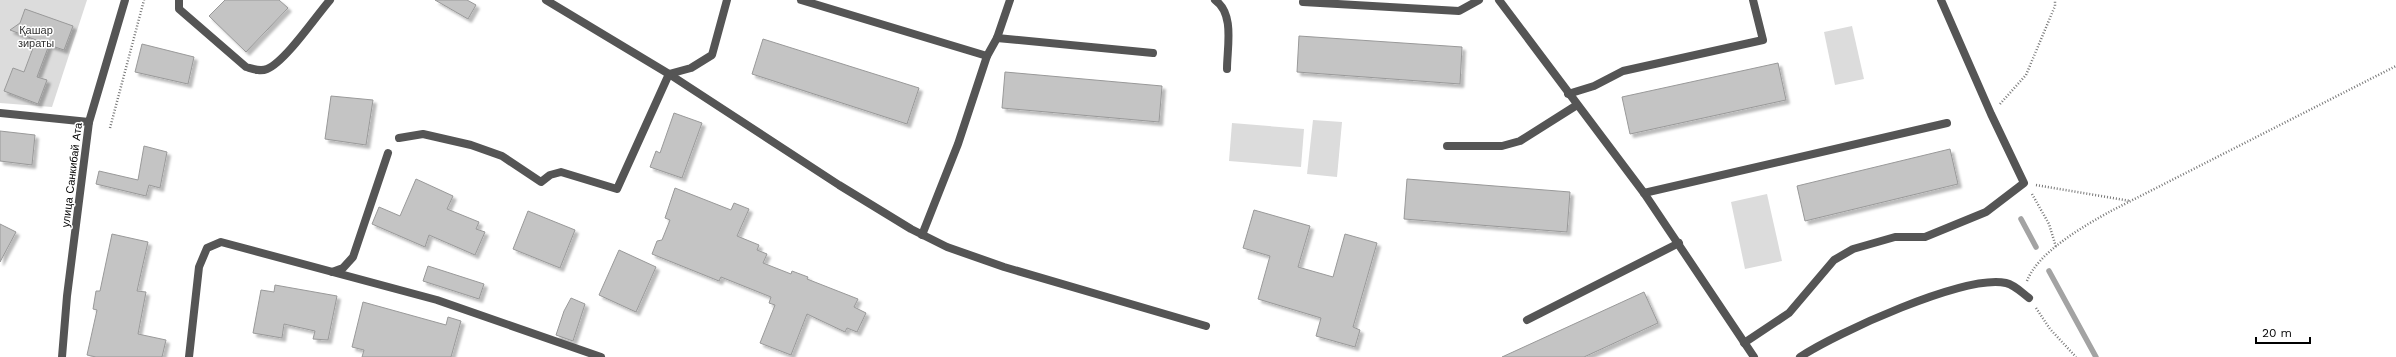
<svg xmlns="http://www.w3.org/2000/svg" width="2396" height="357" font-family="'Work Sans',sans-serif">
  <style>
    .green { fill: #dcdcdc }
    .lines { fill: none; stroke-linecap: round; stroke-linejoin: round }
    .stream { stroke: #a3a3a3; stroke-width: 5.5 }
    .building { fill: #c4c4c4; stroke: #999; filter: url(#shadow) }
    .path { stroke: #777; stroke-width: 2.5; stroke-dasharray: 1 2; stroke-linecap: butt }
    .lane { stroke: #555; stroke-width: 8 }
    .street { stroke: #555; stroke-width: 8 }
    .labels { text-anchor: middle; dominant-baseline: central; stroke-width: 3; stroke-linejoin: round; paint-order: stroke }
    .park-label { font-size: 11px; fill: #333; stroke: #fff }
    .street-label { font-size: 11px; fill: #000; stroke: #fff }
  </style>
  <defs>
    <filter id="shadow"><feDropShadow dx="3.5" dy="3.5" stdDeviation="1" flood-color="#0004"/></filter>
  </defs>
  <rect width="100%" height="100%" fill="#fff"/>
  <!-- green -->
  <g class="green">
    <polygon points="0,0 87,0 52,107 0,103"/>
    <polygon points="1852,26 1864,79 1835,85 1824,32"/>
    <polygon points="1313,120 1342,122 1337,177 1307,174"/>
    <polygon points="1232,123 1304,129 1301,167 1229,161"/>
    <polygon points="1767,194 1782,261 1745,269 1731,202"/>
  </g>
  <g class="lines">
    <!-- stream -->
    <g class="stream">
      <polyline points="2021,219 2036,247"/>
      <polyline points="2049,271 2096,357"/>
    </g>
  </g>
  <!-- building -->
  <g class="building">
    <polygon points="225,0 279,0 288,8 246,52 209,16"/>
    <polygon points="435,0 467,0 476,5 468,19"/>
    <polygon points="25,9 73,26 64,50 49,45 37,77 47,80 38,104 4,91 13,68 24,72 36,40 10,30 20,23"/>
    <polygon points="1299,36 1462,47 1460,84 1297,72"/>
    <polygon points="763,39 919,88 907,124 752,74"/>
    <polygon points="142,44 194,57 188,84 135,72"/>
    <polygon points="1778,63 1786,100 1630,134 1622,97"/>
    <polygon points="1005,72 1162,86 1159,122 1002,108"/>
    <polygon points="331,96 373,100 366,145 325,139"/>
    <polygon points="674,113 702,123 682,178 650,167 656,151 660,153"/>
    <polygon points="0,131 35,135 32,165 0,161"/>
    <polygon points="144,146 167,152 160,188 149,185 146,196 96,184 99,171 138,180"/>
    <polygon points="1950,149 1958,184 1805,221 1797,186"/>
    <polygon points="416,179 453,196 447,209 479,222 476,229 485,232 475,255 429,235 425,247 372,224 379,207 400,216"/>
    <polygon points="1407,179 1570,192 1567,232 1404,219"/>
    <polygon points="675,188 731,210 734,203 749,209 737,236 759,245 757,250 767,254 763,263 791,274 792,271 808,277 807,279 858,299 854,307 866,313 857,332 847,328 845,332 807,314 791,355 760,343 775,305 769,303 771,297 721,277 719,281 652,254 657,241 662,240 670,220 665,218"/>
    <polygon points="1254,210 1310,226 1298,267 1333,277 1345,234 1377,243 1353,327 1360,330 1355,347 1316,336 1321,318 1258,299 1270,256 1243,248"/>
    <polygon points="528,211 575,230 560,268 513,249"/>
    <polygon points="0,224 16,232 0,262"/>
    <polygon points="112,234 148,242 137,291 146,292 138,334 166,340 162,357 96,357 87,355 97,310 93,309 96,291 100,291"/>
    <polygon points="619,250 656,267 636,312 599,295"/>
    <polygon points="428,266 484,284 479,299 423,281"/>
    <polygon points="275,285 337,296 328,340 313,339 315,331 284,324 282,338 253,333 261,290 274,292"/>
    <polygon points="1644,292 1658,323 1584,357 1502,357"/>
    <polygon points="571,298 585,304 573,341 556,335 564,311"/>
    <polygon points="363,302 446,325 448,317 461,321 451,357 362,357 364,350 352,347"/>
  </g>
  <g class="lines">
    <!-- path -->
    <g class="path">
      <polyline points="2000,104 2026,75 2055,6 2055,0"/>
      <polyline points="110,128 144,0"/>
      <polyline points="2036,185 2130,201"/>
      <polyline points="2032,194 2049,224 2056,247"/>
      <path d="M2027 281C2038 252 2084 226 2111 211L2396 66"/>
      <polyline points="2036,308 2050,329 2076,357"/>
    </g>
    <!-- lane -->
    <path class="lane" d="M179 0V9L246 67C253 69 260 72 267 69 285 62 316 16 330 0"/>
    <!-- street -->
    <g class="street">
      <polyline points="546,0 669,74 839,185 911,229 947,247 1004,267 1206,326"/>
      <polyline points="801,0 987,56"/>
      <path d="M1215 0C1235 14 1227 47 1227 69"/>
      <polyline points="1499,0 1644,193 1754,357"/>
      <polyline points="1303,2 1459,11 1479,0"/>
      <polyline points="997,38 1153,53"/>
      <polyline points="1568,94 1594,86 1623,71 1763,40 1753,0"/>
      <polyline points="0,113 89,122"/>
      <polyline points="399,138 423,134 471,145 502,156 541,182 550,175 561,172 617,189 669,74 691,68 712,55 727,0"/>
      <polyline points="1447,146 1502,146 1520,141 1577,105"/>
      <polyline points="1644,193 1947,123"/>
      <polyline points="922,235 958,144 987,56 997,38 1010,0"/>
      <polyline points="332,272 343,268 353,257 388,153"/>
      <polyline points="1527,320 1679,243"/>
      <polyline points="1744,343 1789,313 1834,260 1853,249 1895,237 1925,237 1986,212 2024,183 1991,114 1941,0"/>
      <polyline points="62,357 67,296 89,122 125,0"/>
      <polyline points="189,357 199,267 207,248 221,242 437,300 601,357"/>
      <path d="M1800 357C1836 333 1965 274 2006 283 2015 285 2022 293 2029 298"/>
    </g>
  </g>
  <g class="labels">
    <!-- park labels -->
    <g class="park-label">
      <text x="36" y="30">Қашар<tspan x="36" dy="13">зираты</tspan></text>
    </g>
    <!-- street labels -->
    <g class="street-label">
      <text transform="translate(72 175) rotate(-83)">улица Санкибай Ата</text>
    </g>
  </g>
  <!-- scale -->
  <path d="M2256 337v6h54v-6" fill="none" stroke="#000000" stroke-width="2"/>
  <text x="2262" y="337" font-size="12" fill="#000000" stroke="#ffffff" stroke-width="3" paint-order="stroke">20 m</text>
</svg>
